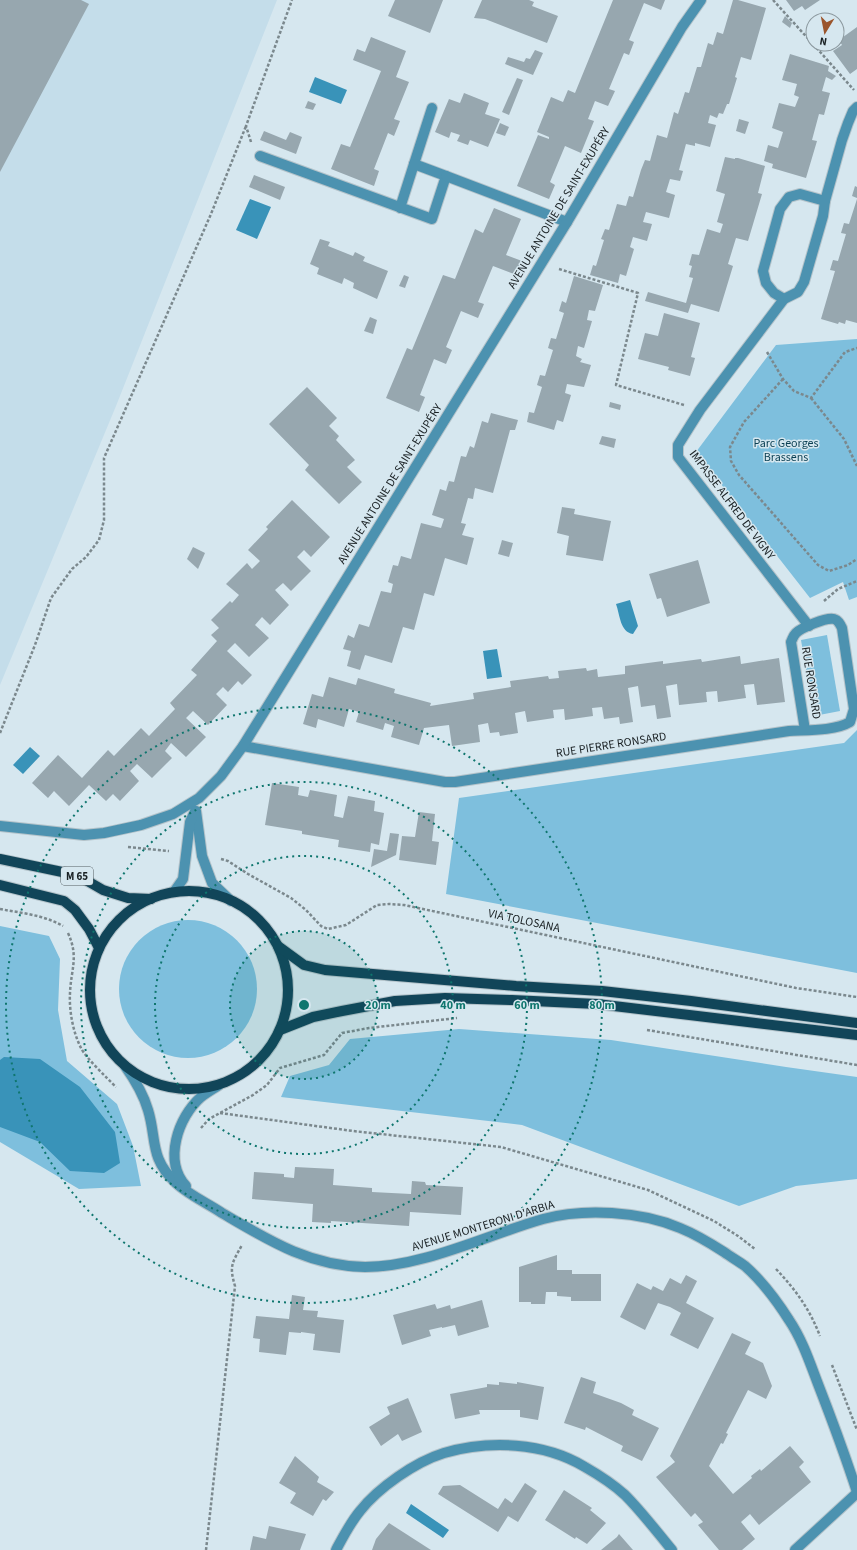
<svg xmlns="http://www.w3.org/2000/svg" width="857" height="1550" font-family="'Source Sans 3',sans-serif">
  <style>
    .built { fill: #c4ddea }
    .green { fill: #7ebfdd }
    .water { fill: #3993b9 }
    .building { fill: #97a7af }
    .lines { fill: none; stroke-linecap: round; stroke-linejoin: round }
    .lane-casing { stroke: #b4c3ca; stroke-width: 12 }
    .street-casing { stroke: #b4c3ca; stroke-width: 12 }
    .primary-casing { stroke: #b4c3ca; stroke-width: 12 }
    .path { stroke: #7b888d; stroke-width: 2.5; stroke-dasharray: 3 2; stroke-linecap: butt }
    .lane { stroke: #4c92b0; stroke-width: 10 }
    .street { stroke: #4c92b0; stroke-width: 10 }
    .primary { stroke: #114559; stroke-width: 10 }
    .ring { fill: none; stroke: #0f766e; stroke-width: 2; stroke-dasharray: 2 4 }
    .labels { text-anchor: middle; dominant-baseline: central; stroke-width: 3; stroke-linejoin: round; paint-order: stroke }
    .shield { fill: #d6e7ef; stroke: #525c61; stroke-width: 1 }
    .shield-label { font-size: 11px; font-weight: bold; fill: #1a2124 }
    .street-label { font-size: 12px; fill: #1a2124; stroke: #d6e7ef }
    .park-label { font-size: 12px; fill: #0a3f53; stroke: #d6e7ef }
    .centre { fill: #0f766e; stroke: #d6e7ef; stroke-width: 2 }
    .ring-label { font-size: 12px; text-anchor: middle; font-weight: bold; fill: #0f766e; stroke: #d6e7ef; stroke-width: 3; stroke-linejoin: round; paint-order: stroke }
  </style>
  <rect width="100%" height="100%" fill="#d6e7ef"/>
  <!-- built -->
  <polygon class="built" points="0,0 277,0 116,406 0,685"/>
  <!-- green -->
  <g class="green">
    <polygon points="857,339 857,597 849,600 843,582 810,598 696,452 776,345"/>
    <polygon points="827,635 840,711 814,716 801,640"/>
    <polygon points="857,730 857,973 446,894 459,798 844,743"/>
    <circle cx="188" cy="989" r="69"/>
    <polygon points="0,926 49,936 60,959 58,1010 67,1061 117,1104 133,1146 141,1186 79,1189 0,1142"/>
    <polygon points="459,1029 611,1040 786,1067 857,1077 857,1179 796,1186 739,1206 522,1125 281,1097 290,1076 329,1065 350,1039"/>
  </g>
  <!-- water -->
  <g class="water">
    <polygon points="315,77 347,90 341,104 309,92"/>
    <polygon points="250,199 271,207 257,239 236,230"/>
    <path d="M630 600 638 626 633 634C620 632 620 615 616 604Z"/>
    <polygon points="497,649 502,677 487,679 483,651"/>
    <polygon points="30,747 40,756 23,774 13,765"/>
    <polygon points="4,1057 40,1059 80,1087 115,1132 120,1163 104,1173 70,1171 40,1142 0,1127 0,1060"/>
    <polygon points="411,1504 449,1530 443,1538 406,1513"/>
  </g>
  <!-- building -->
  <g class="building">
    <polygon points="0,0 81,0 89,4 0,172"/>
    <polygon points="395,0 443,0 430,33 388,16"/>
    <polygon points="482,0 529,0 534,2 532,6 558,16 547,43 485,19 474,18"/>
    <polygon points="613,0 665,0 661,10 644,3 629,40 634,42 629,55 624,53 609,89 615,91 608,106 595,101 588,119 594,121 581,153 565,146 550,182 555,185 549,199 517,186 538,135 549,139 549,137 537,132 551,97 563,102 568,90 575,93"/>
    <polygon points="733,0 738,0 766,8 751,60 741,57 735,77 737,78 729,104 727,104 723,114 719,113 717,118 710,115 708,123 716,125 710,147 695,143 695,146 686,144 679,170 683,171 680,181 670,179 666,192 675,195 669,218 646,212 643,222 652,224 647,241 633,237 630,247 634,249 626,276 620,274 618,283 590,275 593,265 596,266 604,240 601,239 605,229 609,230 617,204 626,206 629,196 633,197 641,170 645,160 650,161 657,135 667,138 674,112 678,114 685,92 689,93 697,67 701,67 708,43 713,45 717,32 723,34"/>
    <polygon points="786,0 820,0 805,10 802,6 794,11"/>
    <polygon points="785,16 792,23 790,28 782,22"/>
    <polygon points="857,27 857,69 850,74 833,51 842,45 839,40"/>
    <polygon points="371,37 406,51 396,77 409,82 394,119 400,121 394,136 388,133 374,169 379,171 374,186 331,169 341,144 350,147 381,71 353,60 357,49 365,52"/>
    <polygon points="535,50 543,53 533,75 505,64 508,57 524,62 526,58 530,59"/>
    <polygon points="790,54 829,66 828,71 836,76 832,80 826,77 822,91 830,93 824,115 819,114 812,140 817,141 806,178 772,168 773,164 764,161 768,145 778,148 783,132 772,128 779,103 795,107 799,97 794,95 797,84 782,80"/>
    <polygon points="517,78 523,80 509,115 502,112"/>
    <polygon points="464,93 489,103 485,114 500,119 488,147 470,140 468,145 457,141 460,135 451,132 449,138 435,132 449,99 460,103"/>
    <polygon points="308,101 316,104 313,110 305,108"/>
    <polygon points="739,119 749,122 745,134 736,131"/>
    <polygon points="500,123 509,127 505,136 496,133"/>
    <polygon points="264,131 286,140 290,132 302,137 296,154 260,140"/>
    <polygon points="725,157 735,159 735,158 738,158 765,166 758,193 762,194 748,241 736,238 728,264 733,266 719,312 691,304 688,313 645,301 648,292 686,303 693,278 689,277 692,266 689,265 692,254 699,255 707,229 720,233 723,224 717,222 725,194 716,191"/>
    <polygon points="254,175 285,187 280,200 249,187"/>
    <polygon points="855,186 857,187 857,198 852,196"/>
    <polygon points="857,199 857,323 846,320 845,324 839,322 838,324 821,319 835,271 830,270 833,260 838,261 846,234 841,233 844,223 849,224"/>
    <polygon points="494,208 521,219 506,255 522,261 514,274 493,266 478,302 484,304 478,318 461,311 446,347 452,350 446,364 434,359 420,395 425,397 419,412 386,398 407,348 412,350 443,275 455,279 475,229 483,233"/>
    <polygon points="320,239 330,242 328,246 353,256 355,252 365,257 363,261 388,271 377,299 353,288 354,283 344,278 342,284 317,274 319,268 310,264"/>
    <polygon points="404,275 409,277 405,288 399,286"/>
    <polygon points="574,276 603,285 595,311 589,310 587,320 592,321 584,348 578,346 576,356 582,359 580,362 591,365 584,387 567,384 565,393 571,395 563,422 557,420 554,430 527,422 529,412 534,413 542,387 537,385 540,375 545,376 553,350 548,348 551,338 556,339 564,313 559,311 562,301 566,303"/>
    <polygon points="664,313 700,323 691,357 695,358 690,376 668,370 669,367 638,359 645,333 658,336"/>
    <polygon points="370,317 377,320 373,334 364,331"/>
    <polygon points="307,387 337,418 329,426 339,436 336,440 355,460 347,467 362,482 339,504 305,470 309,465 269,424"/>
    <polygon points="610,402 621,405 620,410 609,407"/>
    <polygon points="491,413 518,420 515,430 510,430 493,493 475,488 473,499 468,498 461,523 466,524 462,535 474,538 467,565 445,558 434,596 424,593 414,630 403,627 392,663 365,655 360,670 347,666 351,651 343,649 348,635 354,638 359,624 369,627 381,591 391,593 393,584 388,582 393,565 398,566 401,556 411,559 421,523 441,528 444,519 432,515 440,489 446,491 449,481 454,482 461,456 466,457 470,446 474,448 482,421 488,423"/>
    <polygon points="602,436 616,439 614,448 599,444"/>
    <polygon points="292,500 330,537 311,557 304,550 297,557 311,571 291,591 283,583 275,590 289,605 270,625 262,617 255,625 269,638 249,657 235,643 227,651 252,675 242,685 238,681 228,692 223,687 216,694 227,705 208,725 193,711 186,718 206,737 186,757 171,743 165,751 172,758 152,778 137,764 130,771 139,781 120,801 113,794 106,801 89,785 69,806 54,791 48,798 32,783 58,755 82,778 108,750 114,756 141,728 149,736 175,709 170,703 197,675 191,670 217,641 211,635 219,628 211,620 230,601 232,603 239,595 226,584 247,563 252,569 260,561 248,550 268,529 266,527"/>
    <polygon points="562,507 575,509 574,514 611,521 603,561 566,555 569,536 557,533"/>
    <polygon points="502,540 513,543 509,557 498,554"/>
    <polygon points="193,547 205,553 198,569 187,559"/>
    <polygon points="698,560 710,603 667,617 661,598 657,599 649,574"/>
    <polygon points="740,656 741,664 779,658 785,702 757,705 754,684 744,685 746,698 718,702 717,691 706,692 707,702 679,705 677,684 666,686 671,717 657,719 655,705 641,707 638,686 628,688 633,722 620,724 619,717 604,719 602,707 592,708 593,716 565,720 564,709 553,710 554,718 527,722 525,711 515,713 518,733 500,736 499,732 490,733 488,723 478,725 480,742 452,746 449,725 424,728 419,745 391,737 394,726 385,723 383,730 356,722 359,712 349,709 344,727 318,719 316,728 303,724 312,694 323,697 329,677 356,685 358,678 395,689 394,693 431,703 430,706 474,699 473,693 511,687 510,681 548,676 549,679 559,678 558,671 586,668 587,671 597,669 598,677 625,674 625,666 663,661 663,664 701,659 702,662"/>
    <polygon points="272,783 299,787 298,795 308,797 310,790 337,795 334,816 343,818 348,796 375,801 374,811 384,813 379,845 371,843 370,852 338,847 339,840 302,834 302,831 265,825"/>
    <polygon points="419,812 435,814 432,841 439,842 436,865 399,860 402,836 415,837"/>
    <polygon points="390,833 399,834 396,855 371,867 374,849 387,851"/>
    <polygon points="295,1167 334,1169 333,1185 372,1188 372,1192 411,1194 412,1181 425,1182 426,1185 463,1187 461,1215 410,1212 409,1226 331,1221 331,1223 312,1222 313,1204 252,1199 254,1172 284,1174 284,1177 294,1178"/>
    <polygon points="557,1255 557,1270 572,1270 572,1274 601,1274 601,1301 571,1301 571,1297 557,1296 557,1292 546,1292 545,1304 531,1304 531,1302 519,1302 519,1267"/>
    <polygon points="686,1275 697,1281 686,1303 714,1318 698,1349 670,1335 681,1313 670,1307 658,1303 645,1330 620,1317 637,1283 651,1290 653,1286 663,1291 670,1278 681,1284"/>
    <polygon points="292,1295 305,1297 303,1310 318,1311 317,1317 344,1320 340,1353 313,1350 315,1334 301,1332 301,1333 289,1332 286,1355 259,1352 260,1339 253,1338 256,1316 289,1319"/>
    <polygon points="482,1300 489,1327 458,1336 455,1325 442,1328 442,1327 429,1330 431,1336 402,1345 393,1315 435,1304 437,1309 450,1305 451,1309"/>
    <polygon points="732,1333 751,1342 745,1354 763,1363 772,1386 766,1399 748,1390 726,1433 728,1434 723,1444 721,1443 709,1466 733,1494 752,1478 751,1476 760,1469 761,1471 790,1446 804,1462 799,1467 811,1482 759,1525 750,1514 741,1522 755,1539 742,1550 719,1550 698,1525 703,1522 695,1513 691,1517 656,1477 675,1462 670,1456"/>
    <polygon points="581,1377 596,1382 593,1393 621,1403 634,1410 632,1415 659,1428 642,1461 621,1451 623,1446 586,1427 585,1430 564,1423"/>
    <polygon points="499,1382 517,1384 517,1382 544,1387 538,1420 520,1417 520,1410 479,1410 480,1414 455,1419 450,1394 487,1387 487,1384 499,1385"/>
    <polygon points="408,1398 422,1432 402,1441 398,1434 381,1446 369,1427 390,1414 387,1407"/>
    <polygon points="295,1456 319,1477 317,1482 334,1492 326,1501 323,1499 313,1516 290,1503 296,1493 279,1483"/>
    <polygon points="525,1483 537,1491 518,1522 508,1516 498,1532 438,1494 443,1486 460,1485 498,1509 505,1498 512,1503"/>
    <polygon points="564,1490 592,1508 590,1510 606,1523 587,1544 576,1537 575,1539 545,1520"/>
    <polygon points="389,1523 431,1550 372,1550 376,1539"/>
    <polygon points="269,1526 306,1534 300,1550 250,1550 253,1536 266,1539"/>
    <polygon points="619,1534 633,1550 601,1550 617,1537"/>
  </g>
  <g class="lines">
    <defs>
      <polyline id="lane" points="414,164 432,108"/>
      <g id="street">
        <polyline points="260,156 432,219 446,176 414,164 400,208"/>
        <polyline points="446,176 567,222"/>
        <polyline points="784,299 774,293 766,283 763,271 780,209 789,197 800,194 825,201"/>
        <polyline points="809,626 678,457 678,445 700,410 784,299 798,292 804,282 823,216 825,201 842,140 848,123 853,111 857,107"/>
        <path d="M243 746 445 782H455L789 731C807 730 835 731 850 722L854 709 842 628C840 624 838 620 834 619 826 617 801 628 796 633 793 636 793 638 791 642L805 730"/>
        <polyline points="196,811 202,856 212,883 231,901"/>
        <polyline points="0,826 84,835 104,833 141,825 173,814 199,798 221,776 243,746 567,222 682,27 701,0"/>
        <polyline points="174,892 183,879 190,822 195,811"/>
        <path d="M125 1066C135 1080 143 1093 148 1110 157 1139 149 1158 176 1183 189 1195 207 1203 222 1213 268 1240 309 1266 365 1267 423 1267 487 1235 543 1219 584 1208 640 1211 680 1228 695 1234 710 1243 724 1252 731 1257 738 1261 745 1266 762 1281 777 1301 789 1320 802 1339 810 1363 818 1384 832 1420 845 1455 857 1492"/>
        <path d="M186 1186C163 1161 178 1117 201 1097 206 1093 213 1089 219 1085"/>
        <path d="M336 1550C343 1537 350 1523 360 1511 378 1488 415 1462 444 1453 489 1440 544 1442 585 1467 599 1475 613 1484 625 1495 642 1512 657 1532 672 1550"/>
        <polyline points="795,1550 857,1493"/>
      </g>
      <g id="primary">
        <polyline points="0,859 67,873 84,879 103,890 128,898 151,899"/>
        <polyline points="0,885 64,901 75,910 89,929 99,948"/>
        <circle cx="189" cy="990" r="99"/>
        <polyline points="278,946 304,965 325,970 516,986 602,991 691,1001 857,1023"/>
        <polyline points="280,1030 313,1017 342,1011 395,1001 445,998 512,1000 597,1004 857,1035"/>
      </g>
    </defs>
    <!-- lane casing -->
    <use href="#lane" class="lane-casing"/>
    <!-- street casing -->
    <use href="#street" class="street-casing"/>
    <!-- primary casing -->
    <use href="#primary" class="primary-casing"/>
    <!-- path -->
    <g class="path">
      <polyline points="773,0 813,44"/>
      <polyline points="813,44 854,90"/>
      <polyline points="251,142 246,126 292,0"/>
      <polyline points="559,269 638,293 616,385 684,405"/>
      <polyline points="767,352 783,379 794,391 811,398 845,352 857,348"/>
      <polyline points="783,379 744,422 730,447 731,461 739,475 818,565 829,571 848,565 857,559"/>
      <polyline points="811,398 844,439 857,466"/>
      <polyline points="824,601 838,589 857,581"/>
      <polyline points="0,733 35,645 51,598 72,569 86,557 99,540 104,520 104,458 211,214 246,126"/>
      <polyline points="128,847 169,851"/>
      <polyline points="221,859 228,861 248,874 291,898 306,910 321,926 328,929 346,925 377,905 389,904 404,905 796,988 857,997"/>
      <path d="M0 909C21 913 44 915 63 926"/>
      <path d="M68 933C79 957 71 969 70 993 69 1011 73 1032 81 1048 86 1058 107 1078 116 1087"/>
      <polyline points="647,1030 857,1065"/>
      <polyline points="220,1113 353,1131 501,1147 648,1190 714,1221 738,1236 755,1249"/>
      <polyline points="201,1128 209,1119 253,1095 267,1085 280,1068 324,1055 342,1033 369,1028 457,1018"/>
      <path d="M776 1269C796 1290 810 1310 820 1336"/>
      <polyline points="832,1365 857,1430"/>
      <path d="M206 1550 235 1286C229 1266 232 1263 242 1245"/>
    </g>
    <!-- lane -->
    <use href="#lane" class="lane"/>
    <!-- street -->
    <use href="#street" class="street"/>
    <!-- primary -->
    <use href="#primary" class="primary"/>
  </g>
  <!-- distance rings -->
  <circle cx="304" cy="1005" r="74" fill="#0f766e" fill-opacity=".12"/>
  <g class="ring">
    <circle cx="304" cy="1005" r="74"/>
    <circle cx="304" cy="1005" r="149"/>
    <circle cx="304" cy="1005" r="223"/>
    <circle cx="304" cy="1005" r="298"/>
  </g>
  <g class="labels">
    <!-- shield labels -->
    <rect class="shield" x="61" y="867" width="32" height="18" rx="3"/>
    <g class="shield-label">
      <text x="77" y="876">M 65</text>
    </g>
    <!-- street labels -->
    <g class="street-label">
      <text transform="translate(559 208) rotate(-59)">AVENUE ANTOINE DE SAINT-EXUPÉRY</text>
      <text transform="translate(390 484) rotate(-58)">AVENUE ANTOINE DE SAINT-EXUPÉRY</text>
      <text transform="translate(732 505) rotate(53)">IMPASSE ALFRED DE VIGNY</text>
      <text transform="translate(811 683) rotate(81)">RUE RONSARD</text>
      <text transform="translate(611 745) rotate(-9)">RUE PIERRE RONSARD</text>
      <text transform="translate(524 921) rotate(12)">VIA TOLOSANA</text>
      <text transform="translate(483 1226) rotate(-17)">AVENUE MONTERONI D'ARBIA</text>
    </g>
    <!-- park labels -->
    <g class="park-label">
      <text x="786" y="443">Parc Georges<tspan x="786" dy="14">Brassens</tspan></text>
    </g>
  </g>
  <circle cx="304" cy="1005" r="6" class="centre"/>
  <g class="ring-label">
    <text x="378" y="1009">20 m</text>
    <text x="453" y="1009">40 m</text>
    <text x="527" y="1009">60 m</text>
    <text x="602" y="1009">80 m</text>
  </g>
  <!-- north arrow -->
  <g transform="translate(825 32) rotate(190)"><circle r="19" fill="#d6e7ef" stroke="#8b989e"/>
  <path d="M0-3L7 15L0 10L-7 15Z" fill="#9b552c"/>
  <text y="-6" font-size="11" font-weight="bold" text-anchor="middle" fill="#1a2124">N</text>
  </g>
</svg>
